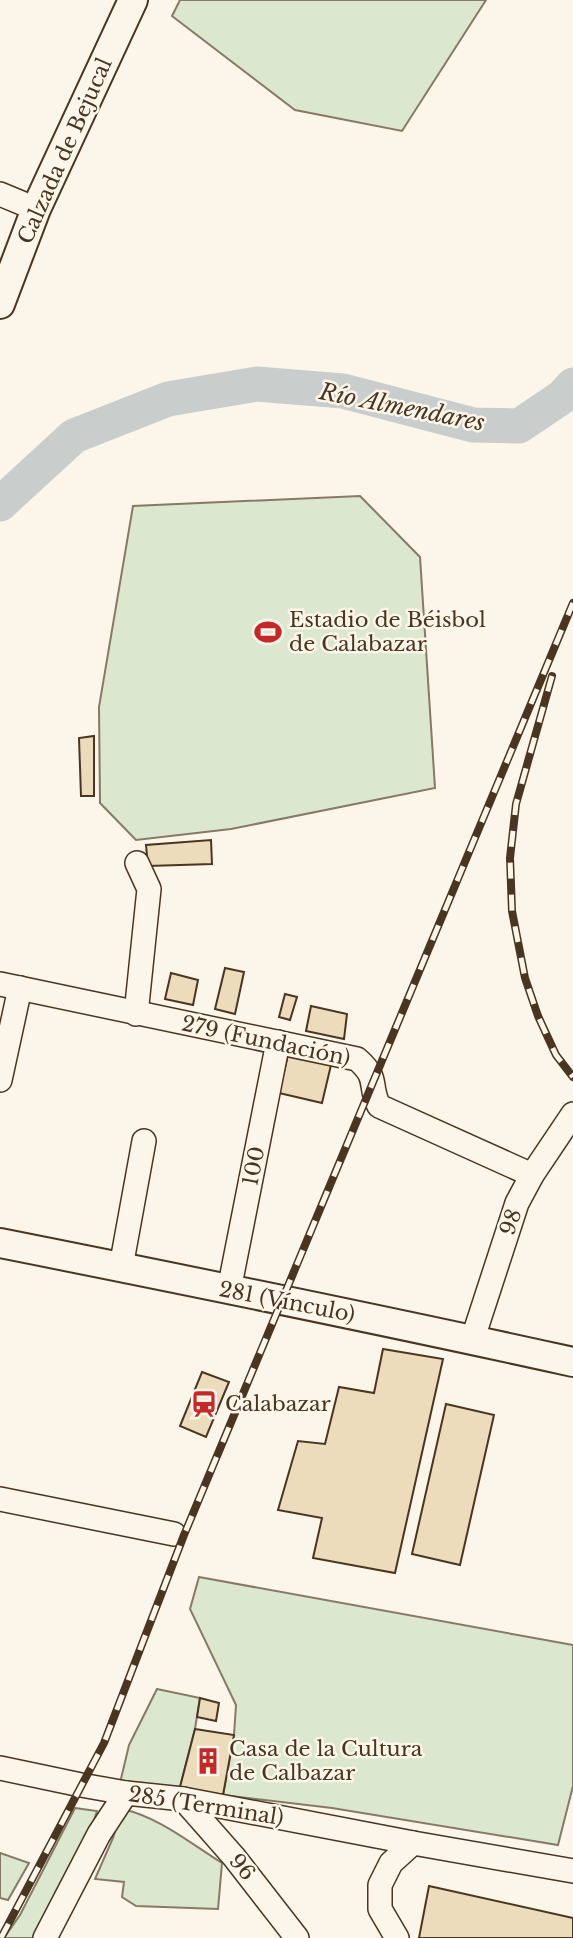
<svg xmlns="http://www.w3.org/2000/svg" width="573" height="1938" font-family="'Libre Baskerville',serif">
  <style>
    .green { fill: #dce7d0; stroke: #887966; stroke-width: 2 }
    .lines { fill: none; stroke-linecap: round; stroke-linejoin: round }
    .river { stroke: #c9cecd; stroke-width: 35 }
    .building { fill: #ecdcbc; stroke: #4a3520; stroke-width: 2 }
    .minor-casing { stroke: #4a3520; stroke-width: 26 }
    .major-casing { stroke: #4a3520; stroke-width: 32 }
    .minor { stroke: #fbf6e9; stroke-width: 23 }
    .major { stroke: #fbf6e9; stroke-width: 28 }
    .rail-casing { stroke: #4a3520; stroke-width: 8 }
    .rail { stroke: #fbf6e9; stroke-width: 5; stroke-dasharray: 16; stroke-linecap: butt }
    .labels { text-anchor: middle; dominant-baseline: central; stroke-width: 5; stroke-linejoin: round; paint-order: stroke }
    .street-label { font-size: 21px; fill: #4a3520; stroke: #fbf6e9 }
    .poi-label { font-size: 21px; fill: #4a3520; stroke: #fbf6e9; text-anchor: start }
    .water-label { font-size: 23px; font-style: italic; fill: #4a3520; stroke: #fbf6e9 }
  </style>
  <rect width="100%" height="100%" fill="#fbf6e9"/>
  <!-- green -->
  <g class="green">
    <polygon points="180,0 486,0 402,131 295,110 172,16"/>
    <polygon points="360,496 420,557 435,788 231,829 136,840 100,803 99,707 133,506"/>
    <polygon points="199,1577 573,1645 573,1786 558,1845 332,1808 223,1795 234,1735 236,1705 190,1609"/>
    <polygon points="157,1689 200,1698 195,1729 180,1787 120,1783 129,1745"/>
    <polygon points="75,1808 97,1811 87,1842 34,1938 4,1938 20,1915"/>
    <path d="M122 1809C159 1817 190 1843 222 1863L218 1909 136 1906 122 1897 124 1882 95 1879 113 1838Z"/>
    <polygon points="0,1853 29,1863 8,1900 0,1898"/>
  </g>
  <g class="lines">
    <!-- river -->
    <polyline class="river" points="0,504 74,436 168,399 257,384 343,391 473,425 519,426 562,397 573,385"/>
  </g>
  <!-- building -->
  <g class="building">
    <polygon points="94,736 94,796 81,796 79,738"/>
    <polygon points="211,840 212,864 148,866 146,845"/>
    <polygon points="225,968 244,972 235,1014 215,1009"/>
    <polygon points="171,973 198,980 193,1005 165,999"/>
    <polygon points="285,994 297,997 290,1020 279,1017"/>
    <polygon points="311,1006 347,1014 344,1039 306,1031"/>
    <polygon points="288,1055 331,1065 322,1103 279,1093"/>
    <polygon points="383,1349 443,1359 395,1573 313,1558 322,1518 278,1510 298,1441 325,1444 339,1387 374,1393"/>
    <polygon points="202,1372 229,1382 206,1437 180,1426"/>
    <polygon points="446,1404 494,1415 460,1565 412,1554"/>
    <polygon points="200,1698 219,1703 216,1721 197,1717"/>
    <polygon points="195,1729 234,1735 223,1795 180,1787"/>
    <polygon points="429,1886 573,1918 573,1938 419,1938"/>
  </g>
  <g class="lines">
    <defs>
      <g id="minor">
        <polyline points="0,194 36,209"/>
        <path d="M0 984 357 1059C380 1079 368 1085 379 1106L532 1175"/>
        <polyline points="136,1014 149,889 137,863"/>
        <polyline points="0,1080 20,988"/>
        <polyline points="121,1267 144,1141"/>
        <polyline points="229,1290 278,1042"/>
        <polyline points="472,1341 517,1203 532,1175 573,1114"/>
        <polyline points="0,1499 174,1534"/>
        <polyline points="0,1768 81,1785 126,1793 183,1799 413,1843"/>
        <polyline points="183,1799 234,1857 297,1938"/>
        <polyline points="45,1938 99,1834 126,1793"/>
        <polyline points="397,1938 380,1909 380,1885 391,1863 413,1843 573,1871"/>
      </g>
      <g id="major">
        <polyline points="0,304 36,209 133,0"/>
        <path d="M0 1243C191 1281 383 1320 573 1362"/>
      </g>
    </defs>
    <!-- minor casing -->
    <use href="#minor" class="minor-casing"/>
    <!-- major casing -->
    <use href="#major" class="major-casing"/>
    <!-- minor -->
    <use href="#minor" class="minor"/>
    <!-- major -->
    <use href="#major" class="major"/>
    <defs>
      <g id="rail">
        <polyline points="552,676 516,804 510,858 512,911 525,978 538,1016 556,1055 573,1077"/>
        <polyline points="1,1938 104,1743 184,1535 573,603"/>
      </g>
    </defs>
    <!-- rail casing -->
    <use href="#rail" class="rail-casing"/>
    <!-- rail -->
    <use href="#rail" class="rail"/>
  </g>
  <!-- icons -->
  <defs>
    <symbol id="stadium-bare" viewBox="-9 -9 18 18"><path d="M0-5a6.5 5 0 1 0 0 10a6.5 5 0 1 0 0-10ZM-3.5-1.8h7v3.6h-7Z" fill="#c62828" stroke="#fbf6e9" stroke-width="2.5" paint-order="stroke"/></symbol>
    <symbol id="station-bare" viewBox="-9 -9 18 18"><path d="M-3-6H3Q5-6 5-4V2Q5 4 3 4L4.5 6H3L1.5 4h-3L-3 6H-4.5L-3 4Q-5 4-5 2V-4Q-5-6-3-6ZM-3.5-4v3h7v-3ZM-3.5 1v1.5H-2V1ZM2 1v1.5H3.5V1Z" fill="#c62828" stroke="#fbf6e9" stroke-width="2.5" paint-order="stroke"/></symbol>
    <symbol id="building-bare" viewBox="-9 -9 18 18"><path d="M-4-6H4V6H1V3H-1V6H-4ZM-2.5-4.3h1.7v1.8h-1.7ZM.8-4.3h1.7v1.8H.8ZM-2.5-1h1.7V.8h-1.7ZM.8-1h1.7V.8H.8Z" fill="#c62828" stroke="#fbf6e9" stroke-width="2.5" paint-order="stroke"/></symbol>
  </defs>
  <g fill-rule="evenodd">
    <use href="#stadium-bare" x="249" y="613" width="38" height="38"/>
    <use href="#station-bare" x="185" y="1385" width="38" height="38"/>
    <use href="#building-bare" x="189" y="1742" width="38" height="38"/>
  </g>
  <g class="labels">
    <!-- street labels -->
    <g class="street-label">
      <text transform="translate(65 151) rotate(-66)">Calzada de Bejucal</text>
      <text transform="translate(266 1041) rotate(12)">279 (Fundación)</text>
      <text transform="translate(254 1166) rotate(-79)">100</text>
      <text transform="translate(511 1222) rotate(-71)">98</text>
      <text transform="translate(287 1302) rotate(11)">281 (Vínculo)</text>
      <text transform="translate(206 1806) rotate(9)">285 (Terminal)</text>
      <text transform="translate(242 1867) rotate(51)">96</text>
    </g>
    <!-- poi labels -->
    <g class="poi-label">
      <text x="289" y="620">Estadio de Béisbol<tspan x="289" dy="24">de Calabazar</tspan></text>
      <text x="225" y="1404">Calabazar</text>
      <text x="229" y="1749">Casa de la Cultura<tspan x="229" dy="24">de Calbazar</tspan></text>
    </g>
    <!-- water labels -->
    <g class="water-label">
      <text transform="translate(402 407) rotate(11)">Río Almendares</text>
    </g>
  </g>
</svg>
